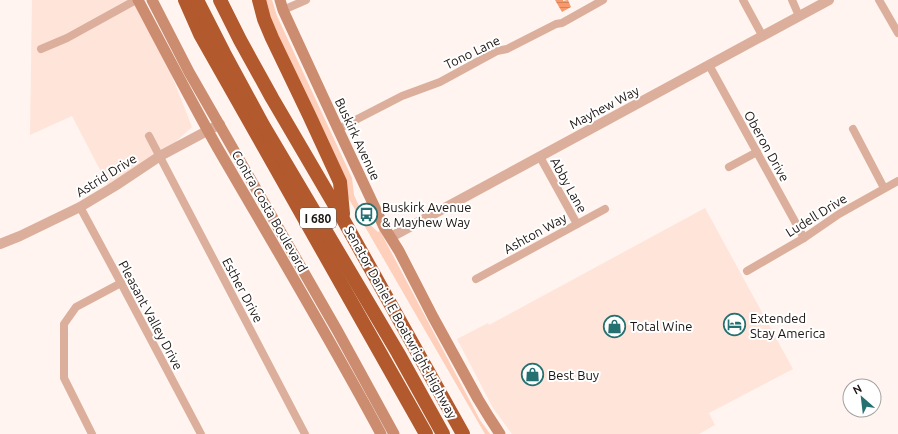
<svg xmlns="http://www.w3.org/2000/svg" width="898" height="434" font-family="Ubuntu,sans-serif">
  <style>
    .built { fill: #ffe4d9 }
    .grass { fill: #fecfba }
    .water { fill: url(#water-rules) }
    .lines { fill: none; stroke-linecap: round; stroke-linejoin: round }
    .minor { stroke: #dbaf9c; stroke-width: 8 }
    .tertiary { stroke: #dbaf9c; stroke-width: 10 }
    .secondary { stroke: #cb8c6f; stroke-width: 11 }
    .motorway { stroke: #b2592d; stroke-width: 14 }
    .labels { text-anchor: middle; dominant-baseline: central; stroke-width: 4; stroke-linejoin: round; paint-order: stroke }
    .shield { fill: #fff; stroke: #605c5a; stroke-width: 1 }
    .shield-label { font-size: 12px; font-weight: bold; fill: #1c1613 }
    .street-label { font-size: 13px; fill: #1c1613; stroke: #fff }
    .poi-label { font-size: 13px; fill: #1c1613; stroke: #fff; text-anchor: start }
  </style>
  <defs>
    <pattern id="water-rules" width="6" height="5" patternUnits="userSpaceOnUse"><rect width="6" height="5" fill="#f8996c"/><path d="M0 2.5h6" fill="none" stroke="#d4835d"/></pattern>
  </defs>
  <rect width="100%" height="100%" fill="#fff4ef"/>
  <!-- built -->
  <g class="built">
    <polygon points="32,0 138,0 154,30 192,127 160,156 110,189 72,116 30,135"/>
    <polygon points="705,208 793,369 709,413 715,425 699,434 512,434 493,408 457,339 488,323 489,325"/>
  </g>
  <!-- grass -->
  <polygon class="grass" points="259,0 272,0 277,16 352,178 354,195 366,221 378,232 380,231 480,420 490,434 485,434 342,187"/>
  <!-- water -->
  <polygon class="water" points="555,0 563,0 563,1 568,0 571,7 562,12"/>
  <g class="lines">
    <!-- minor -->
    <g class="minor">
      <polyline points="743,0 762,35"/>
      <polyline points="792,0 799,16"/>
      <polyline points="879,0 898,33"/>
      <polyline points="283,10 306,0"/>
      <polyline points="41,49 67,38 136,0"/>
      <polyline points="709,65 804,238"/>
      <polyline points="338,129 402,96 440,82 497,51 507,49 556,24 562,23 603,0"/>
      <polyline points="853,129 884,188"/>
      <polyline points="149,136 305,434"/>
      <polyline points="540,157 577,224"/>
      <polyline points="729,167 757,152"/>
      <polyline points="80,207 121,283 201,434"/>
      <polyline points="747,271 804,238 839,214 898,181"/>
      <polyline points="476,279 605,209"/>
      <polyline points="92,434 64,378 64,324 76,307 121,283"/>
    </g>
    <!-- tertiary -->
    <g class="tertiary">
      <polyline points="391,237 829,0"/>
      <polyline points="0,244 20,236 80,207 115,186 160,156 220,124"/>
    </g>
    <!-- secondary -->
    <g class="secondary">
      <path d="M138 0C164 49 190 99 217 147 272 242 329 337 381 434"/>
      <polyline points="152,0 189,72 337,330 394,434"/>
      <polyline points="280,0 283,10 338,129 384,227 399,251 433,317 478,399 489,417 500,434"/>
    </g>
    <!-- motorway -->
    <g class="motorway">
      <polyline points="185,0 200,34 426,434"/>
      <polyline points="197,0 224,53 263,125 398,353 443,434"/>
      <polyline points="220,0 240,40 272,98 344,221 463,434"/>
      <polyline points="259,0 264,19 272,38 309,115 340,182 343,214"/>
    </g>
  </g>
  <!-- icons -->
  <defs>
    <symbol id="bus-ring" viewBox="-11 -11 22 22"><circle r="9.5" fill="#fff" stroke="#257070" stroke-width="1.5"/><path d="M-5-6H5V4H4V6H2V4H-2V6H-4V4H-5ZM-3.5-4V0h7V-4ZM-3.5 1.2v1.5H-2V1.2ZM2 1.2v1.5H3.5V1.2Z" fill="#257070"/></symbol>
    <symbol id="hotel-ring" viewBox="-11 -11 22 22"><circle r="9.5" fill="#fff" stroke="#257070" stroke-width="1.5"/><path d="M-6-4.5h1.5V1H6V5H4.5V3h-9V5H-6ZM-4 0a1.8 1.8 0 1 1 3.6 0ZM.5 0V-2.5h3Q6-2.5 6 0Z" fill="#257070"/></symbol>
    <symbol id="shop-ring" viewBox="-11 -11 22 22"><circle r="9.5" fill="#fff" stroke="#257070" stroke-width="1.5"/><path d="M-5-2.5h2.3a2.7 3.5 0 0 1 5.4 0H5L5.5 6h-11ZM-1.5-2.5h3a1.5 2.3 0 0 0-3 0Z" fill="#257070"/></symbol>
  </defs>
  <g fill-rule="evenodd">
    <use href="#bus-ring" x="354" y="202" width="25" height="25"/>
    <use href="#hotel-ring" x="722" y="312" width="25" height="25"/>
    <use href="#shop-ring" x="602" y="314" width="25" height="25"/>
    <use href="#shop-ring" x="520" y="362" width="25" height="25"/>
  </g>
  <g class="labels">
    <!-- shield labels -->
    <rect class="shield" x="300" y="208" width="36" height="20" rx="3"/>
    <g class="shield-label">
      <text x="318" y="218">I 680</text>
    </g>
    <!-- street labels -->
    <g class="street-label">
      <text transform="translate(472 52) rotate(-26)">Tono Lane</text>
      <text transform="translate(604 107) rotate(-28)">Mayhew Way</text>
      <text transform="translate(358 139) rotate(65)">Buskirk Avenue</text>
      <text transform="translate(767 146) rotate(61)">Oberon Drive</text>
      <text transform="translate(106 175) rotate(-32)">Astrid Drive</text>
      <text transform="translate(569 185) rotate(61)">Abby Lane</text>
      <text transform="translate(270 211) rotate(60)">Contra Costa Boulevard</text>
      <text transform="translate(816 215) rotate(-32)">Ludell Drive</text>
      <text transform="translate(535 233) rotate(-29)">Ashton Way</text>
      <text transform="translate(243 290) rotate(62)">Esther Drive</text>
      <text transform="translate(151 315) rotate(62)">Pleasant Valley Drive</text>
      <text transform="translate(401 322) rotate(61)">Senator Daniel E Boatwright Highway</text>
    </g>
    <!-- poi labels -->
    <g class="poi-label">
      <text x="382" y="207">Buskirk Avenue<tspan x="382" dy="15">&amp; Mayhew Way</tspan></text>
      <text x="750" y="318">Extended<tspan x="750" dy="15">Stay America</tspan></text>
      <text x="630" y="326">Total Wine</text>
      <text x="548" y="375">Best Buy</text>
    </g>
  </g>
  <!-- north arrow -->
  <g transform="translate(862 398) rotate(332)"><circle r="19" fill="#ffffff" stroke="#a4a2a1"/>
  <path d="M0-3L7 15L0 10L-7 15Z" fill="#257070"/>
  <text y="-6" font-size="11" font-weight="bold" text-anchor="middle" fill="#1c1613">N</text>
  </g>
</svg>
